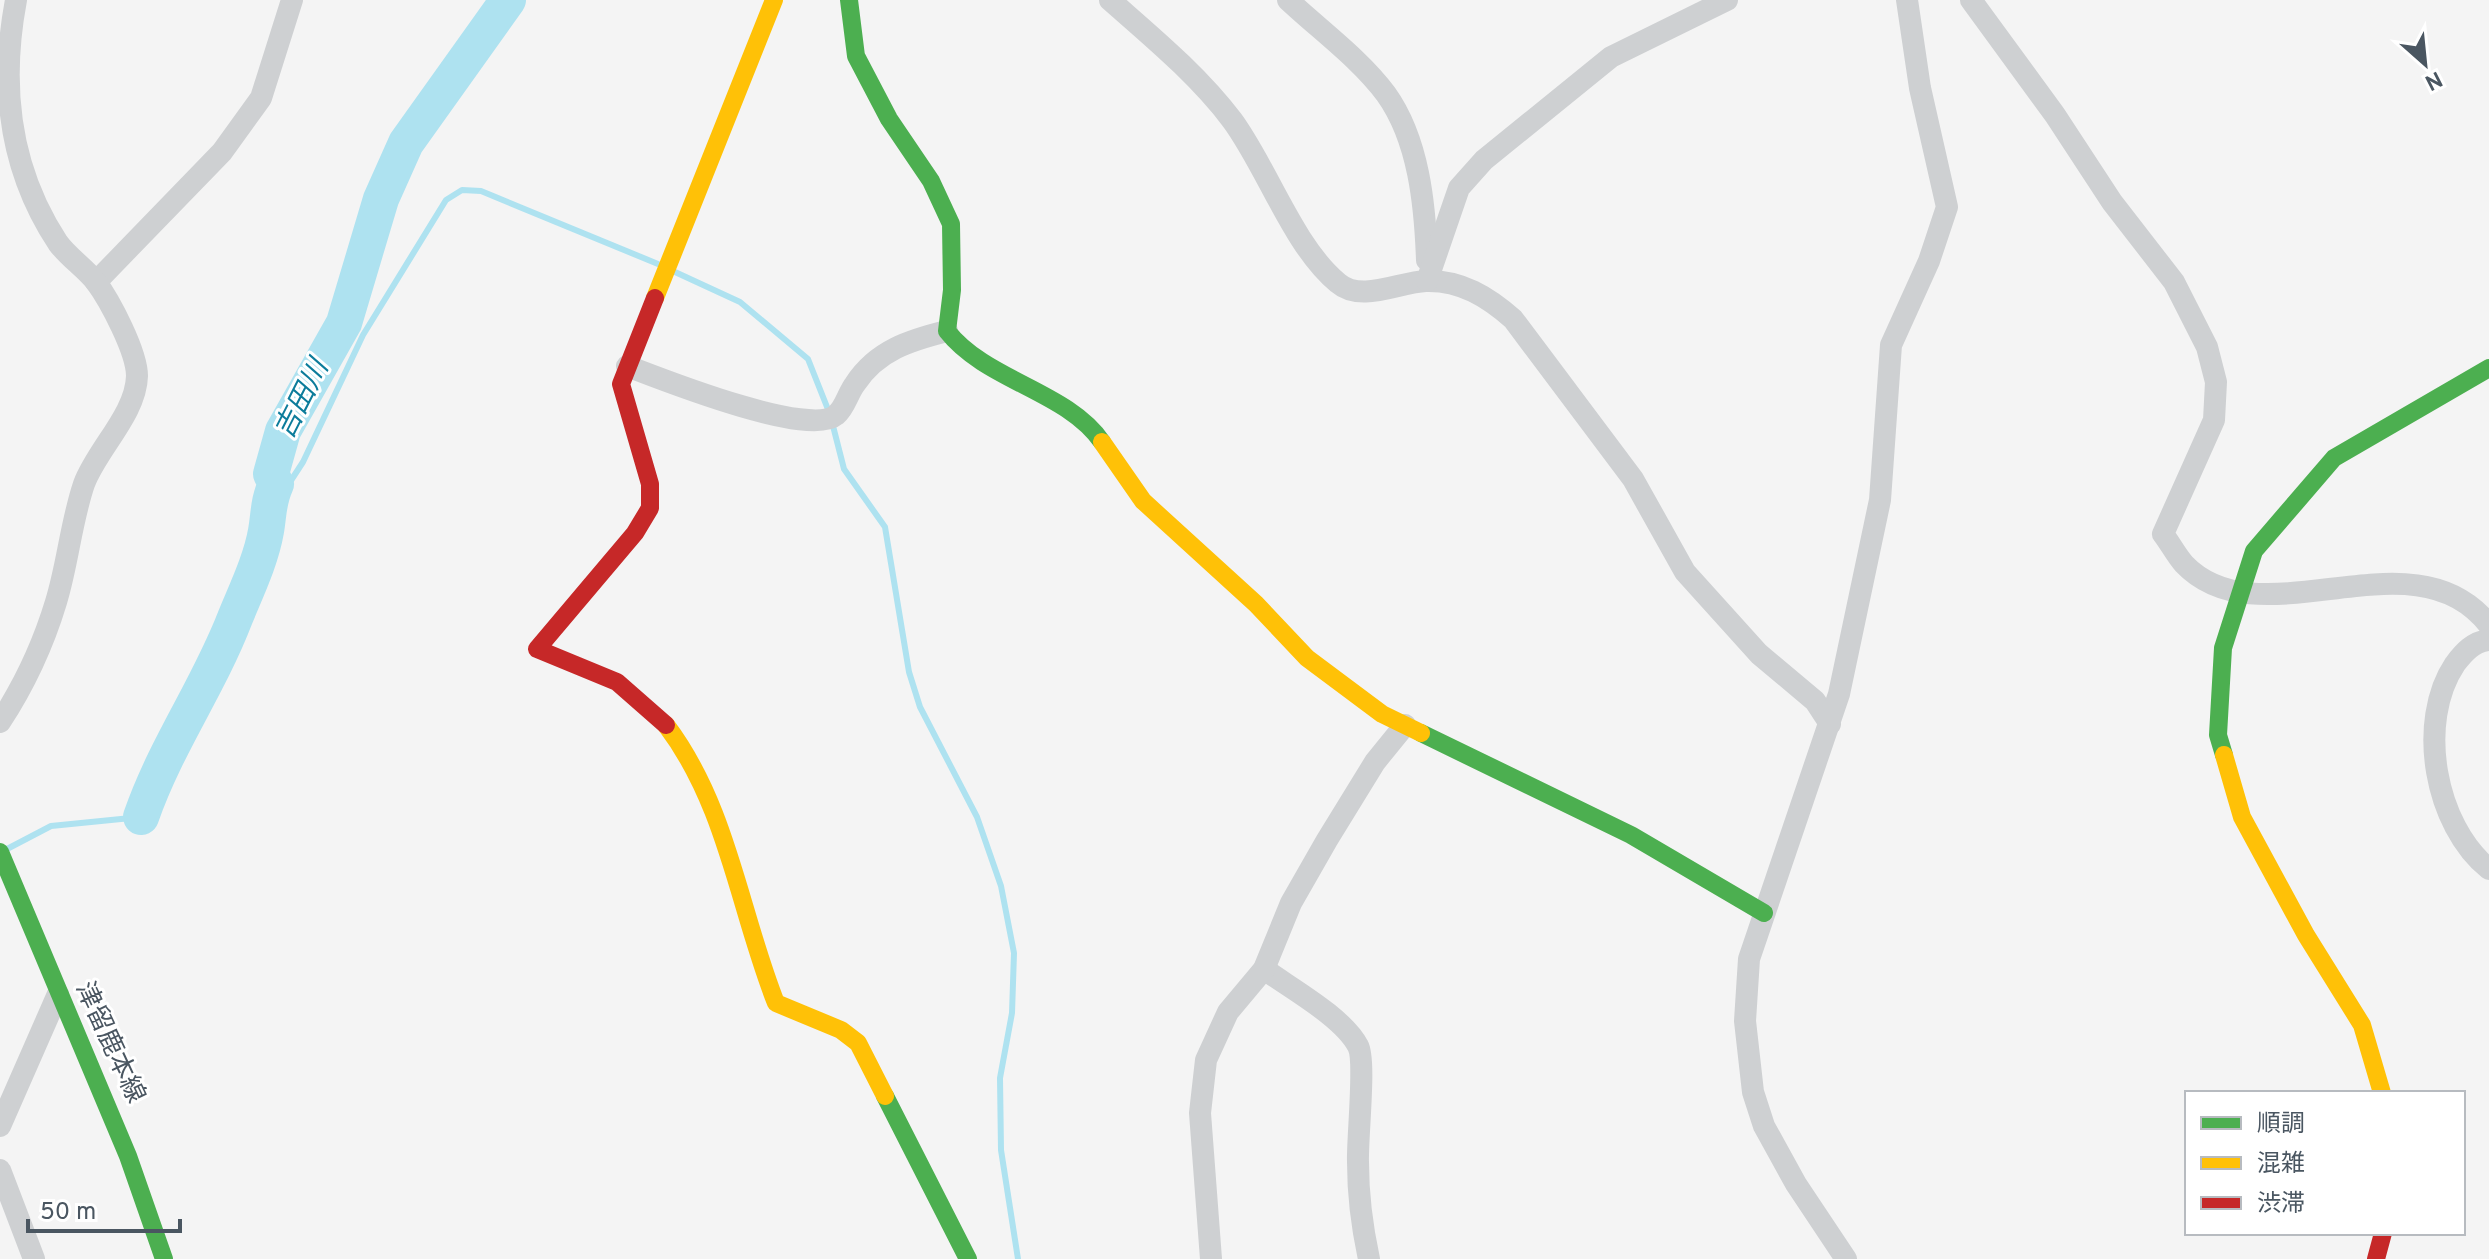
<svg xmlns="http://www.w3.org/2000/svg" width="2489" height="1259" font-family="Overpass,'Noto Sans JP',sans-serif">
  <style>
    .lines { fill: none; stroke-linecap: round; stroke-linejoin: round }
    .stream { stroke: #aee2f0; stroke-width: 6 }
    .river { stroke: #aee2f0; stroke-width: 36 }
    .street { stroke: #ced0d2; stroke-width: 22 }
    .fast { stroke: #4caf50; stroke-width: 18 }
    .slow { stroke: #ffc107; stroke-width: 18 }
    .jam { stroke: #c62828; stroke-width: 18 }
    .labels { text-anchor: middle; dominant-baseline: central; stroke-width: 6; stroke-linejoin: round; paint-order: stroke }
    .street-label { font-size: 26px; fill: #4a5661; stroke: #fff }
    .water-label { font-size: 28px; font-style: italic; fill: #0c7c9b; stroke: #fff }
  </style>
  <rect width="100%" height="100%" fill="#f4f4f4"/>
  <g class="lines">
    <!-- stream -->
    <g class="stream">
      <polyline points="675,272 740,302 808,359 829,412"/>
      <polyline points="832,422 844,469 885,527 909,672 920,707 977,817 1001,886 1014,953 1012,1013 1000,1078 1001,1150 1018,1259"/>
      <polyline points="276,484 290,482 303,462 363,335 446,200 462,190 481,191 658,264"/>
      <polyline points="7,849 51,826 141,817"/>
    </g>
    <!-- river -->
    <path class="river" d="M141 817C166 745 208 688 235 618 246 591 261 560 266 531 269 514 268 501 276 484L271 474 283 431 344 323 381 199 406 143 508 0"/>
    <!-- street -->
    <g class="street">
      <path d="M1110 0C1152 37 1198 75 1232 120 1267 167 1293 246 1338 283 1361 303 1399 282 1426 281 1461 280 1488 297 1513 319L1633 479 1685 572 1759 654 1815 701 1830 724"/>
      <path d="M1288 0C1320 30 1360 59 1386 94 1419 140 1425 205 1427 260"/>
      <path d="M1971 0 2055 115 2112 202 2174 282 2207 347 2216 382 2214 420 2163 534C2170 543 2176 555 2184 564 2260 644 2414 528 2489 625"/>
      <polyline points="1427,281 1459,188 1484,160 1611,57 1727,0"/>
      <polyline points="96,282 222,152 261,98 292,0"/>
      <path d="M627 366C661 379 809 438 836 415 845 408 848 393 855 384 877 350 911 340 947 331"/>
      <path d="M2489 640C2473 642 2464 652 2455 664 2416 722 2435 826 2489 869"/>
      <path d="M0 722C25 684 43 645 56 602 68 563 71 522 84 484 97 449 136 414 137 376 137 352 110 301 96 282 85 268 68 257 58 243 9 169 0 85 16 0"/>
      <path d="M1264 969C1290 988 1343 1017 1358 1046 1366 1060 1357 1140 1358 1162 1358 1195 1362 1227 1369 1259"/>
      <polyline points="0,1126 58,994"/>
      <polyline points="0,1170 34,1259"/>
      <polyline points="1211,1259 1200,1113 1206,1060 1228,1012 1264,969 1291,903 1327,840 1375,762 1405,725"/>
      <polyline points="1846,1259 1796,1184 1764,1126 1753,1092 1745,1021 1749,959 1839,694 1880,500 1891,345 1929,261 1947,207 1920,88 1907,0"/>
    </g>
    <!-- fast -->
    <g class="fast">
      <path d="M849 0 856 56 889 119 931 181 951 224 952 290 947 331C986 381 1067 391 1102 442"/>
      <polyline points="1421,733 1631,835 1764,913"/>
      <polyline points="2224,755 2218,735 2223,648 2254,551 2334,458 2489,368"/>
      <polyline points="0,852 128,1156 164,1259"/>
      <polyline points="885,1096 968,1259"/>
    </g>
    <!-- slow -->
    <g class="slow">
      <polyline points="655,298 774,0"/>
      <polyline points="1102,442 1143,501 1256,604 1307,658 1382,714 1421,733"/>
      <path d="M666 725C728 807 739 910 776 1003L841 1030 858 1043 885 1096"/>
      <polyline points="2224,755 2242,817 2306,935 2362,1025 2382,1093"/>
    </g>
    <!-- jam -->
    <g class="jam">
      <polyline points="655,298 621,384 650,484 650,508 635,533 537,649 617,682 666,725"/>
      <polyline points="2376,1259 2383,1233"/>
    </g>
  </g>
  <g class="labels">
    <!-- street labels -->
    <g class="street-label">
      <text transform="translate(109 1043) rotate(65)">津留鹿本線</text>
    </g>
    <!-- water labels -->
    <g class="water-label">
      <text transform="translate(303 400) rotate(-63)">吉田川</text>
    </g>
  </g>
  <!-- legend -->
  <rect x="2185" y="1091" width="280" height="144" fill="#ffffff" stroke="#b7bbc0" stroke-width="2"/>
  <rect x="2201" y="1117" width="40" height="12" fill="#4caf50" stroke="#b7bbc0" stroke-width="2"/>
  <text x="2257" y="1131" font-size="24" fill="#4a5661">順調</text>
  <rect x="2201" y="1157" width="40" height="12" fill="#ffc107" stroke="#b7bbc0" stroke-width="2"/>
  <text x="2257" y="1171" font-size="24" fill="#4a5661">混雑</text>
  <rect x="2201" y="1197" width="40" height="12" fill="#c62828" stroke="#b7bbc0" stroke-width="2"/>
  <text x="2257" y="1211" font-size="24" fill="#4a5661">渋滞</text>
  <!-- north arrow -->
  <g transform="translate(2425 64) rotate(153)" stroke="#ffffff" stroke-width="6" paint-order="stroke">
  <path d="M0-6L14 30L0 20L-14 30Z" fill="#4a5661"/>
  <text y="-12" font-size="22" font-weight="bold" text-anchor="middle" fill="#4a5661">N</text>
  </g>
  <!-- scale -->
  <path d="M28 1219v12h152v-12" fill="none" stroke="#4a5661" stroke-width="4"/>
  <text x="40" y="1219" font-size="24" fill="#4a5661" stroke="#ffffff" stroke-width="6" paint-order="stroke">50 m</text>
</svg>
